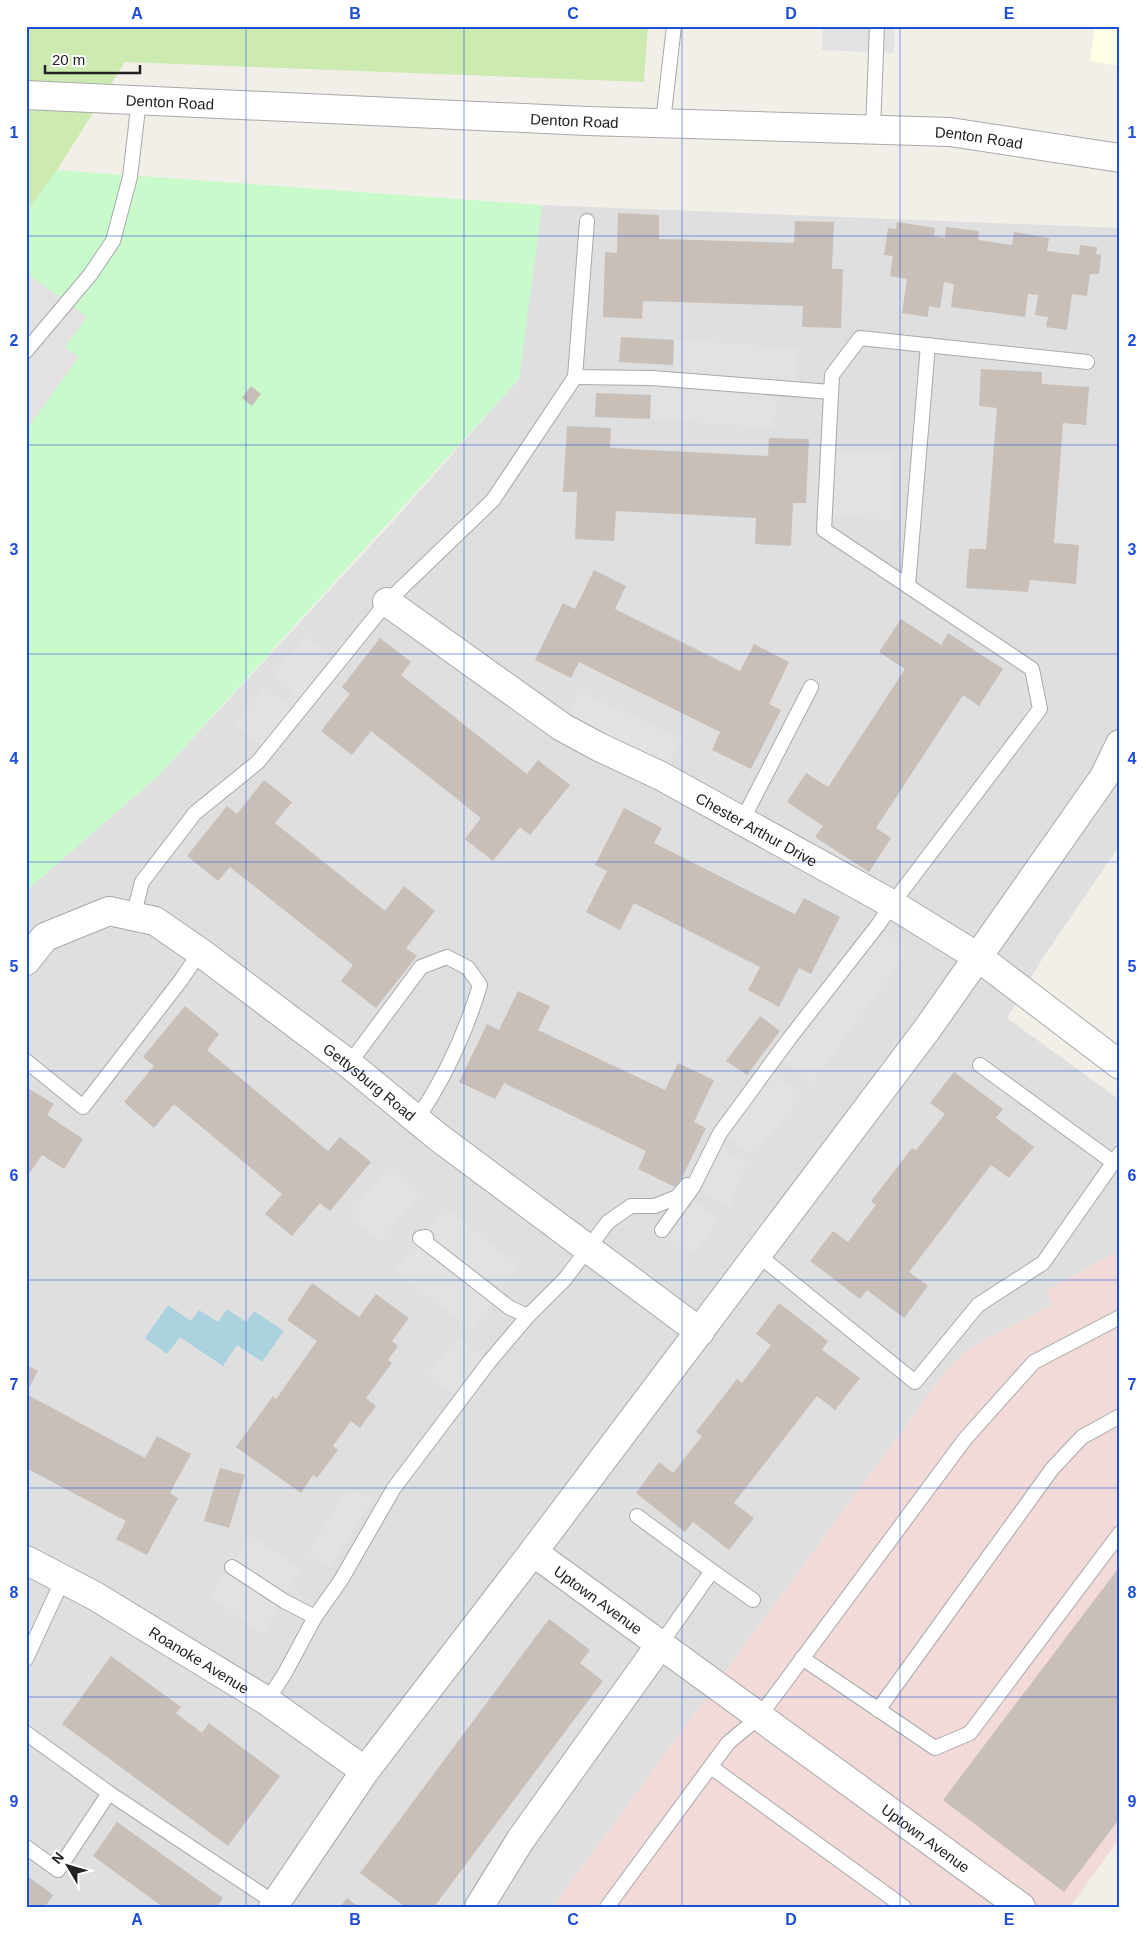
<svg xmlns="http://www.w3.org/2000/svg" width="1146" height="1933" font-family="Arial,sans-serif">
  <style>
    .residential { fill: #e0dfdf }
    .commercial { fill: #f2dad9 }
    .education { fill: #ffffe5 }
    .grass { fill: #cdebb0 }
    .park { fill: #c8facc }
    .parking { fill: #e2e2e2 }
    .water { fill: #aad3df }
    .building { fill: #c7bfb8 }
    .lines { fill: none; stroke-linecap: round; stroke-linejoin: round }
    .service-casing { stroke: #a9a9a9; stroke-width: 16 }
    .minor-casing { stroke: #a9a9a9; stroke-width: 30 }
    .tertiary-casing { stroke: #a9a9a9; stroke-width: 30 }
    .service { stroke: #fff; stroke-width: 14 }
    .minor { stroke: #fff; stroke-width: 28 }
    .tertiary { stroke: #fff; stroke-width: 28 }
    .grid { fill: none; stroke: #1d4ed8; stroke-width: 1; stroke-opacity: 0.55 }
    .labels { text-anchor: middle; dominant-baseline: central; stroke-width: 4.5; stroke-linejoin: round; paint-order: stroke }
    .street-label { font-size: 15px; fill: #222; stroke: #fff }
    .neatline { fill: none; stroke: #1d4ed8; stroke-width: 2 }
    .grid-label { font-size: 16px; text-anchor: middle; font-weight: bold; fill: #1d4ed8 }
  </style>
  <rect width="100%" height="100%" fill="#f2efe9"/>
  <!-- residential -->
  <polygon class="residential" points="542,205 1120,228 1120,845 1044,956 1007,1018 1120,1100 1120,1250 1046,1291 1054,1305 971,1347 944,1374 553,1907 26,1907 26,891 158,776 388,527 518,380"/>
  <!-- commercial -->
  <polygon class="commercial" points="1120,1250 1120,1838 1070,1907 553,1907 944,1374 971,1347 1053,1305 1046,1291"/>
  <!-- education -->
  <polygon class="education" points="1095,26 1120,26 1120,66 1090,61"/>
  <!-- grass -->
  <polygon class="grass" points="26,26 648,26 644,82 125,62 57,170 26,212"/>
  <!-- park -->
  <polygon class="park" points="57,170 542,205 519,379 158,776 26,891 26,212"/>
  <!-- parking -->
  <g class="parking">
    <polygon points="823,26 895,26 894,53 822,50"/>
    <polygon points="28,274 87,317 65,347 79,357 26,430 26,276"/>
    <polygon points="674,340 798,348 796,388 779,387 773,428 650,419 652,378 673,380"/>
    <polygon points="828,450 894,453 891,520 824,516"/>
    <polygon points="305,636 338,663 267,751 235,725 265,686 285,703 295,691 274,674"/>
    <polygon points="581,691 682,740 661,776 562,727"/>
    <polygon points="878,925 908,951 811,1084 777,1056"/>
    <polygon points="766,1069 803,1095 753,1155 720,1133"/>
    <polygon points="714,1146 747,1162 729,1207 693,1187"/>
    <polygon points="390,1165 421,1192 380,1242 348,1217"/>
    <polygon points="688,1196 719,1219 693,1254 662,1230"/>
    <polygon points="444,1207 520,1266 471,1330 395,1271"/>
    <polygon points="458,1337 489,1362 460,1399 427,1376"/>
    <polygon points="349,1486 372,1501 329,1568 308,1554"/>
    <polygon points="250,1535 301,1568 263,1635 209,1596 232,1567"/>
  </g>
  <!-- water -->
  <polygon class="water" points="168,1305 191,1321 199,1310 218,1322 227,1309 246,1322 254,1311 284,1331 262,1362 237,1345 223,1366 180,1337 167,1354 145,1338"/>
  <!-- building -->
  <g class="building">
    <polygon points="618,213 659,215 659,239 794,243 795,221 834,222 832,269 843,269 841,328 802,327 803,306 643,301 642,319 603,317 605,252 617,253"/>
    <polygon points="897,222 935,228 934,236 945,238 946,227 979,231 978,240 1012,245 1014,232 1049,238 1047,251 1079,255 1080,245 1097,247 1096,254 1101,255 1099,274 1090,274 1087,296 1072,294 1067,330 1046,327 1048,317 1035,315 1038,295 1028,294 1025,317 951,307 954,284 944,282 940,308 929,306 928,317 902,313 907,279 890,276 893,256 884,255 888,228 896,229"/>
    <polygon points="621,337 674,340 673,365 619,362"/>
    <polygon points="981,369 1042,372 1042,384 1089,387 1086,425 1063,423 1054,543 1079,545 1076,584 1030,580 1028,592 966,588 969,549 986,549 997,408 979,406"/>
    <polygon points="251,386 261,394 252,406 242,398"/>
    <polygon points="596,393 651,395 650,419 595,417"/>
    <polygon points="567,426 611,428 610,448 768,456 769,438 809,439 806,503 793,503 791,546 755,544 756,518 616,511 614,541 575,539 577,492 563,492"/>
    <polygon points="594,570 626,586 615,609 740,671 754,644 789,662 769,704 781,710 751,769 712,750 720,732 579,662 571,678 535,660 563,603 575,609"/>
    <polygon points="901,619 941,645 948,633 1003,669 979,706 963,695 876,828 891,838 869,872 815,837 823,826 787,802 806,773 828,787 905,669 879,652"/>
    <polygon points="380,638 411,662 401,675 527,774 538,760 570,785 530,835 520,827 493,861 465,839 481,818 371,731 352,755 321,731 350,694 342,687"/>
    <polygon points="264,780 292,802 275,823 385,911 404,886 435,911 406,948 417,956 376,1008 341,981 353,965 230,867 218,881 187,856 227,806 237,814"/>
    <polygon points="624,808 662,828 654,843 795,914 804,898 840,917 811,974 799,968 779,1007 748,990 760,967 634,903 620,930 586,912 607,871 595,865"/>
    <polygon points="518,991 550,1006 538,1030 665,1090 678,1063 714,1080 694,1122 706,1128 677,1188 638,1169 646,1151 504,1083 495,1099 459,1082 487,1024 499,1030"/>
    <polygon points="185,1006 219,1034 207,1050 328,1151 340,1137 371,1162 330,1211 320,1203 292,1236 265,1214 282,1194 174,1104 154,1128 124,1102 154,1066 143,1057"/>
    <polygon points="760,1016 780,1031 747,1075 726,1061"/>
    <polygon points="954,1072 1003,1109 996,1118 1034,1147 1009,1178 991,1165 909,1272 928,1286 904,1318 867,1290 860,1299 810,1261 833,1231 848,1242 876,1205 871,1201 912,1148 916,1150 945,1114 930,1103"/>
    <polygon points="26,1087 54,1104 47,1115 83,1139 64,1169 42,1155 26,1178"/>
    <polygon points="312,1283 359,1317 376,1294 409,1318 392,1341 398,1346 388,1360 392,1363 366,1398 376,1406 360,1428 351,1421 333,1446 338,1450 317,1478 313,1475 301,1493 236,1447 273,1396 276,1399 317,1341 287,1320"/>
    <polygon points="779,1303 828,1341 822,1350 860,1378 835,1410 817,1396 734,1503 754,1518 729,1550 693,1522 685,1532 636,1493 659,1462 673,1473 702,1436 696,1432 737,1379 742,1383 771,1345 756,1334"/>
    <polygon points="26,1365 38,1371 26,1393"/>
    <polygon points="26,1394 145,1458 157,1436 191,1454 170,1493 178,1498 147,1555 116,1539 126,1521 26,1468"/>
    <polygon points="220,1468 245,1475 229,1528 204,1521"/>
    <polygon points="1120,1566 1120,1818 1064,1892 943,1800"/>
    <polygon points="549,1619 590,1650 580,1663 603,1681 434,1907 405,1907 360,1873"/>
    <polygon points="111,1656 181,1707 176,1713 202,1733 209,1723 280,1776 228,1846 62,1724"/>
    <polygon points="117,1822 223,1898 217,1907 163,1907 93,1856"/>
    <polygon points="26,1875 53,1895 45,1907 26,1907"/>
    <polygon points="347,1898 359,1907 340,1907"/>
  </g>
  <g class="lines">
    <defs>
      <g id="service">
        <polyline points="663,122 674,26"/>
        <polyline points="873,129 877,26"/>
        <polyline points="26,351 90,275 113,241 130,177 139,100"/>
        <polyline points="575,377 652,378 831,392"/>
        <polyline points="908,586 928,345"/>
        <polyline points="742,821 811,687"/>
        <polyline points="133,917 142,882 195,813 258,762 387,602 493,500 575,377 587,221"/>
        <polyline points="26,1061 83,1107 181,980 200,952"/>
        <path d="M349 1064 421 967 447 957 468 968 480 985C466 1032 444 1079 417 1119"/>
        <polyline points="980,1065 1113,1162"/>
        <polyline points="662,1230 693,1187 720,1133 789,1039 878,925 892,904 1040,709 1032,669 824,530 832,375 860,338 1087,362"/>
        <polyline points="426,1237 420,1238 510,1308 528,1316"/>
        <polyline points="757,1254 915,1382 978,1305 1043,1263 1120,1153"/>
        <polyline points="637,1516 712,1571 660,1645"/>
        <polyline points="232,1567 284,1601 315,1617"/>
        <polyline points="712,1571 753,1600"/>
        <polyline points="802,1658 935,1748 970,1733 1120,1533"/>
        <polyline points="26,1659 63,1579"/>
        <polyline points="267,1701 285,1673 315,1617 341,1580 394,1488 489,1362 528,1316 565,1279 608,1222 631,1206 655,1206 677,1197 687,1185"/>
        <polyline points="878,1710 1052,1469 1082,1437 1120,1416"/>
        <polyline points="26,1733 109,1793 275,1903"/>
        <polyline points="711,1767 904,1907"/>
        <polyline points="26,1847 58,1870 109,1793"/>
        <polyline points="607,1907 728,1743 759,1717 965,1439 1034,1362 1120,1317"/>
      </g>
      <g id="minor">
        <path id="s1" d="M387 602 562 727 599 747 661 776 892 904 978 957 1120 1065"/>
        <path id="s2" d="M26 961 45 937 109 911 155 921 200 952 349 1064 438 1137 700 1332"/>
        <polyline points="533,1552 928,1028 1104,777 1120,744"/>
        <path id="s3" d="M26 1560 95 1596 267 1701 365 1771"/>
        <path id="s4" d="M273 1907 365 1771 533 1552 1021 1907"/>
        <polyline points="479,1907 521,1839 660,1645"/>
      </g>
      <g id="tertiary">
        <path id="s5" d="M26 95 587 121 950 132 1120 158"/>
      </g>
    </defs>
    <!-- service casing -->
    <use href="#service" class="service-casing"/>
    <!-- minor casing -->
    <use href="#minor" class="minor-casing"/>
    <!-- tertiary casing -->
    <use href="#tertiary" class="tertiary-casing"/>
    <!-- service -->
    <use href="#service" class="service"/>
    <!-- minor -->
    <use href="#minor" class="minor"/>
    <!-- tertiary -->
    <use href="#tertiary" class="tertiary"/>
  </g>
  <!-- grid -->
  <path class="grid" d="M246 26V1907M464 26V1907M682 26V1907M900 26V1907M26 236H1120M26 445H1120M26 654H1120M26 862H1120M26 1071H1120M26 1280H1120M26 1488H1120M26 1697H1120"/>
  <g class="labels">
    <!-- street labels -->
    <g class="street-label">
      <text stroke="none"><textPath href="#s5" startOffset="144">Denton Road</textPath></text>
      <text stroke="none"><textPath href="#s5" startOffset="549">Denton Road</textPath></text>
      <text stroke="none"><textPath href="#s5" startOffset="954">Denton Road</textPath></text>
      <text stroke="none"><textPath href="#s1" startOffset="435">Chester Arthur Drive</textPath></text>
      <text stroke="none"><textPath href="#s2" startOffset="415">Gettysburg Road</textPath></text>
      <text stroke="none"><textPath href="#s4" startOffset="521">Uptown Avenue</textPath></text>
      <text stroke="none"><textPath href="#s3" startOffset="200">Roanoke Avenue</textPath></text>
      <text stroke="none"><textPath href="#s4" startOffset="926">Uptown Avenue</textPath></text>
    </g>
  </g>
  <!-- border -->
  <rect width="1146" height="1933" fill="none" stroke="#ffffff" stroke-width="55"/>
  <!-- north arrow -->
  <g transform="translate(68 1866) rotate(308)" stroke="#ffffff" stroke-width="4" paint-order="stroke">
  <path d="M0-4L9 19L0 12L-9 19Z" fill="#222222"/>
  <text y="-8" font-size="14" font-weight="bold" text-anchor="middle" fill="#222222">N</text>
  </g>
  <!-- scale -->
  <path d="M45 65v8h95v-8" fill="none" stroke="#222222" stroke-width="2.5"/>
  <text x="52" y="65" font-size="15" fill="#222222" stroke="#ffffff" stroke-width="4" paint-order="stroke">20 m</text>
  <rect x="28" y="28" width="1090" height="1878" class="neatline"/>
  <g class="grid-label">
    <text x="137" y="19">A</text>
    <text x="355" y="19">B</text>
    <text x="573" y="19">C</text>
    <text x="791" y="19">D</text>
    <text x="1009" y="19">E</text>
    <text x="14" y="138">1</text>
    <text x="1132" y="138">1</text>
    <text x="14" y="346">2</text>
    <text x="1132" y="346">2</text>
    <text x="14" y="555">3</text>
    <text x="1132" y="555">3</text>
    <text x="14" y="764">4</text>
    <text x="1132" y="764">4</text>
    <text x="14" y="972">5</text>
    <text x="1132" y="972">5</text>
    <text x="14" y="1181">6</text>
    <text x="1132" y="1181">6</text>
    <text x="14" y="1390">7</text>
    <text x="1132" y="1390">7</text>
    <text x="14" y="1598">8</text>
    <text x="1132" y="1598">8</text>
    <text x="14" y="1807">9</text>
    <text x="1132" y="1807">9</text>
    <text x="137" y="1925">A</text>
    <text x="355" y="1925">B</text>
    <text x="573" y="1925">C</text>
    <text x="791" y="1925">D</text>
    <text x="1009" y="1925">E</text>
  </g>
</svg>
